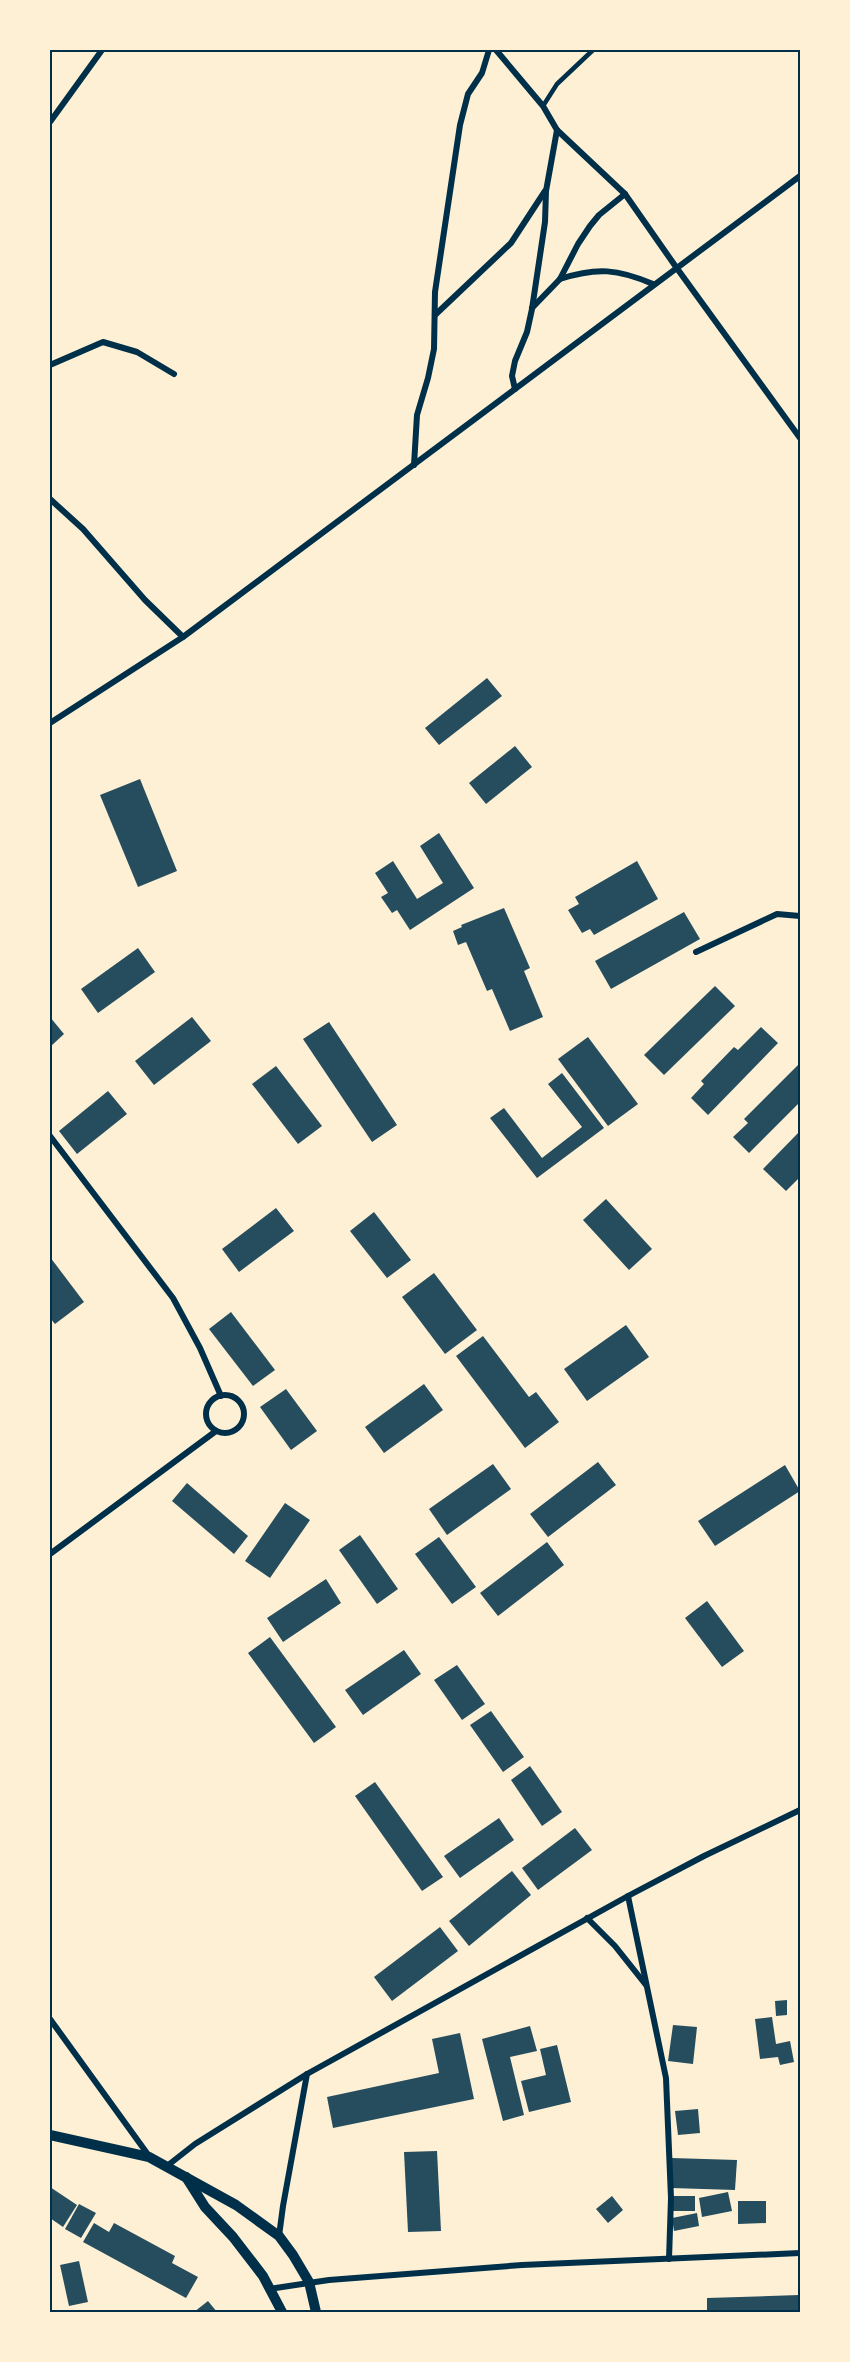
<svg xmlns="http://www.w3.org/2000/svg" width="850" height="2362" font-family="Overpass,sans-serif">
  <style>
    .building { fill: #264d5e }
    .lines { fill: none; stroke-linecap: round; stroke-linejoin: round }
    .service { stroke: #003049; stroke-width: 4.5 }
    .minor { stroke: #003049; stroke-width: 6 }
    .tertiary { stroke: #003049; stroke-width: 10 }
    .neatline { fill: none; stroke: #003049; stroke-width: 2 }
  </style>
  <rect width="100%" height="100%" fill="#fdf0d5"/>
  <!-- building -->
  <g class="building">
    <polygon points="487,678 502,696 439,745 425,728"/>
    <polygon points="515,746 532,767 486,804 469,783"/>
    <polygon points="140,779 177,871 138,887 100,795"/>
    <polygon points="439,833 474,888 410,930 397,910 392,913 381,897 388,893 375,873 393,861 417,899 443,883 420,846"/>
    <polygon points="637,861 658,899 594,935 590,929 582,933 568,910 579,904 575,897"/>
    <polygon points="504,908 530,968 524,971 543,1017 510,1031 492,989 487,991 466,942 458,945 453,931 462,927 461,925"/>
    <polygon points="684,912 700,939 611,989 595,961"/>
    <polygon points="138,948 155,972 98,1013 81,989"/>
    <polygon points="715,986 735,1006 664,1075 644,1055"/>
    <polygon points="50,1017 64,1034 50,1047"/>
    <polygon points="192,1017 211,1041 154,1085 135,1061"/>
    <polygon points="329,1022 397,1125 372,1142 303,1039"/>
    <polygon points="761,1027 778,1043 708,1115 691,1098 704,1084 701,1081 734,1047 738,1050"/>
    <polygon points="588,1037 638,1104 608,1126 558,1059"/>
    <polygon points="799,1064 800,1066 800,1102 749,1153 733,1137 748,1123 744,1119"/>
    <polygon points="276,1066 322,1126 298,1144 252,1084"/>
    <polygon points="562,1073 604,1128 537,1178 490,1118 504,1108 542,1158 582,1127 548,1084"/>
    <polygon points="108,1091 127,1114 77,1154 59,1131"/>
    <polygon points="800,1131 800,1177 786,1191 763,1169"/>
    <polygon points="606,1199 652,1249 629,1270 583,1220"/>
    <polygon points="276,1208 294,1231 239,1272 222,1249"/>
    <polygon points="374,1212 411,1260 387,1278 350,1231"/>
    <polygon points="50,1257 84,1302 55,1324 50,1318"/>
    <polygon points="434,1273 477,1330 445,1354 402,1297"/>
    <polygon points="231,1312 275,1370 253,1386 209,1329"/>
    <polygon points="626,1325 649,1357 587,1401 564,1369"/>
    <polygon points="483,1336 529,1397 536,1392 559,1422 525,1448 456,1356"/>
    <polygon points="424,1384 443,1410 384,1453 365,1427"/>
    <polygon points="286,1389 317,1431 291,1450 260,1407"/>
    <polygon points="598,1462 616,1485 548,1537 530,1514"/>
    <polygon points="493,1464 511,1489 447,1535 429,1509"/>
    <polygon points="785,1465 800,1491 715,1546 698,1521"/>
    <polygon points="187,1483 248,1536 234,1554 172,1501"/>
    <polygon points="285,1503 310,1520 270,1578 245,1561"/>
    <polygon points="360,1535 398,1589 377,1604 339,1550"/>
    <polygon points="439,1537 476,1587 452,1604 415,1554"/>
    <polygon points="547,1542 564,1565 498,1616 480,1593"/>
    <polygon points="326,1579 341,1603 283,1642 267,1618"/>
    <polygon points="707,1601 744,1651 722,1667 685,1618"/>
    <polygon points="270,1637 336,1727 314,1743 248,1653"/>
    <polygon points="404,1650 421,1674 363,1715 345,1690"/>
    <polygon points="457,1665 485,1704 462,1720 434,1680"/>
    <polygon points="491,1711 524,1757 503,1772 470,1725"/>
    <polygon points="530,1766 562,1812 542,1826 511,1780"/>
    <polygon points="375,1782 443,1877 422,1891 355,1796"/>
    <polygon points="499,1818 514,1840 460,1878 444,1856"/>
    <polygon points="575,1828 592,1850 538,1890 522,1868"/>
    <polygon points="512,1871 531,1895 469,1946 449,1921"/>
    <polygon points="440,1927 458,1951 392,2001 374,1977"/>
    <polygon points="787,2000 787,2015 776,2016 775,2001"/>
    <polygon points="772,2017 776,2044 790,2041 794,2062 780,2065 778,2057 760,2059 755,2019"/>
    <polygon points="673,2025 697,2027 693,2064 668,2061"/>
    <polygon points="530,2026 537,2051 510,2057 524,2115 503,2121 482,2039"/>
    <polygon points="460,2033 474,2099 333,2128 327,2097 439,2073 432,2039"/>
    <polygon points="557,2045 571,2102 529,2112 521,2081 546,2075 540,2049"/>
    <polygon points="698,2109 700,2133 678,2135 675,2111"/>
    <polygon points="437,2151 441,2231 408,2232 404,2152"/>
    <polygon points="672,2158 737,2160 735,2190 671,2188"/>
    <polygon points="50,2187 77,2205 63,2227 50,2218"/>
    <polygon points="728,2192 732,2211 702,2217 699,2198"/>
    <polygon points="612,2196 623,2210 608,2223 596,2209"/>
    <rect x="671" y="2196" width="24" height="15"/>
    <polygon points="738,2201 766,2201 766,2223 738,2224"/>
    <polygon points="79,2204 96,2213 81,2238 65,2229"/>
    <polygon points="697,2213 699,2226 674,2231 672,2218"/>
    <polygon points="94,2223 109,2232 114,2223 175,2256 172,2263 198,2277 186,2298 83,2242"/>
    <polygon points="79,2261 88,2302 69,2306 60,2265"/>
    <polygon points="799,2295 800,2312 707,2312 707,2298"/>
    <polygon points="208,2301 217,2312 194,2312"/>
  </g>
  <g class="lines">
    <!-- service -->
    <polyline class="service" points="543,106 557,84 593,50"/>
    <!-- minor -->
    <g class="minor">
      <polyline points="496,50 543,106 557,130 625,194 676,267 800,438"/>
      <polyline points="50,122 102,50"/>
      <path d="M560 279C597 267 618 269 653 284"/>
      <polyline points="532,308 560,279 578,244 590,226 599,215 625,194"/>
      <polyline points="435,315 511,243 545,191"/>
      <polyline points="50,365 103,342 137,352 174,374"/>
      <polyline points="515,389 512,376 515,361 527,332 532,309 545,222 546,191 557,130"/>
      <polyline points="414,465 417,415 428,378 434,349 435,292 460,125 468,94 482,73 489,50"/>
      <polyline points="50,499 83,529 145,600 183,637"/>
      <polyline points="50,723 183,637 800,176"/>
      <polyline points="696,952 777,914 800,916"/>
      <polyline points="50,1136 173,1298 200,1348 221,1396"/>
      <circle cx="225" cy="1414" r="19"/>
      <polyline points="50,1554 216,1431"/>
      <polyline points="628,1896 666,2078 671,2198 669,2259"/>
      <polyline points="587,1918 615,1946 646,1985"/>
      <polyline points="50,2019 149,2156"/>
      <polyline points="167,2166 195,2144 307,2074 628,1896 704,1856 800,1810"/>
      <polyline points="279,2236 283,2206 307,2074"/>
      <polyline points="269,2289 329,2280 522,2265 800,2253"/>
    </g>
    <!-- tertiary -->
    <g class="tertiary">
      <polyline points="50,2135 149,2157 236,2205 279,2236 293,2255 309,2282 316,2312"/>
      <polyline points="186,2177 205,2207 233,2237 263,2276 282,2312"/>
    </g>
  </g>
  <!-- border -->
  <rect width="850" height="2362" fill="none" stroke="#fdf0d5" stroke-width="102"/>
  <rect x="51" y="51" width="748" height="2260" class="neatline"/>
</svg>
